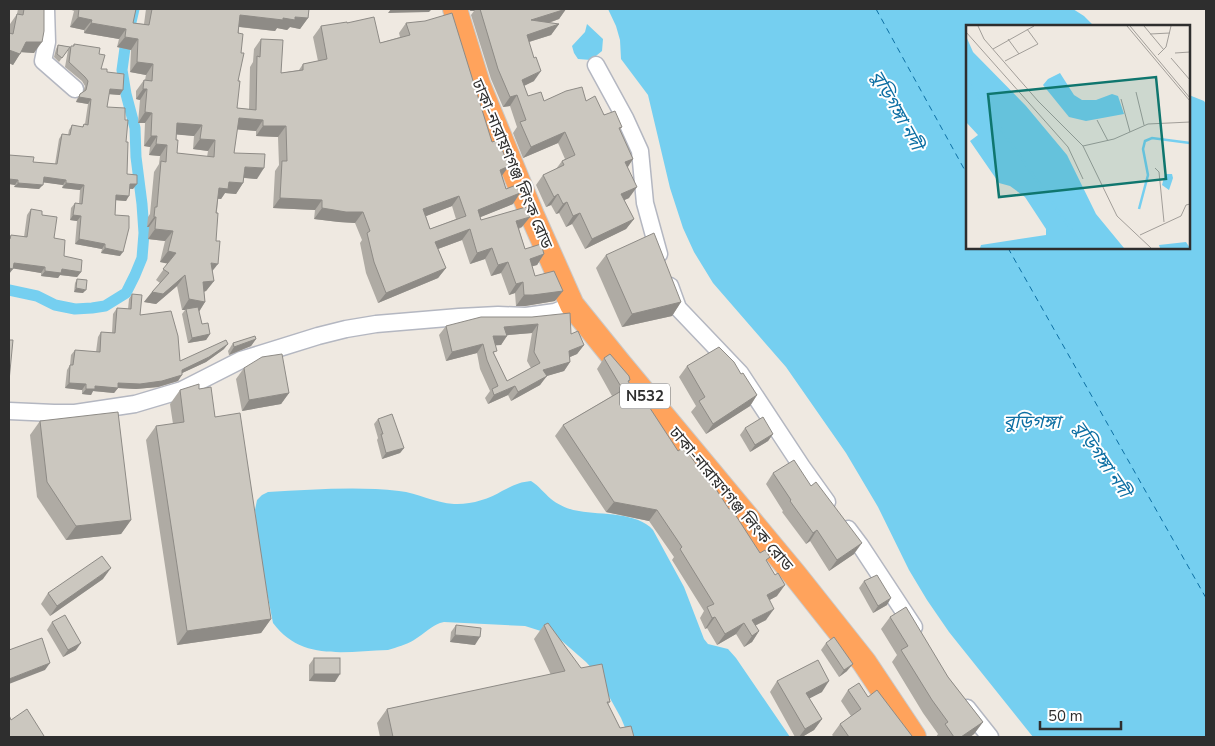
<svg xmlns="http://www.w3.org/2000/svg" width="1215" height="746" font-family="'Nunito Sans','Noto Sans Bengali',sans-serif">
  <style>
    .water { fill: #75cff0 }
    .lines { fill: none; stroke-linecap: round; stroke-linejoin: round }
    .canal { stroke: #75cff0; stroke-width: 11 }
    .ferry { stroke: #0d6fa3; stroke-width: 1; stroke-dasharray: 6 5; stroke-linecap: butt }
    .minor-casing { stroke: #b4b7c1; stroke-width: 19 }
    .highway-casing { stroke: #c9c9c9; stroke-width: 26 }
    .minor { stroke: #fff; stroke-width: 16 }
    .highway { stroke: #ffa35c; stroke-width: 24 }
    .wall { fill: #afaba4; fill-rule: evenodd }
    .shaded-wall { fill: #8e8b86 }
    .building { fill: #cbc7bf; stroke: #8e8b86; fill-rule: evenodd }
    .labels { text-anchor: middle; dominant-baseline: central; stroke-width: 4; stroke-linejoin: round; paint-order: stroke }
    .shield { fill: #fff; stroke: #6d6d6d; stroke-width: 1 }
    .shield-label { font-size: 15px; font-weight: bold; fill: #2e2e2e }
    .street-label { font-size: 16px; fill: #2e2e2e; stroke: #fff }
    .water-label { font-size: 18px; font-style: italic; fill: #0d6fa3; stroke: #fff }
    .inset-river { fill: none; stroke: #75cff0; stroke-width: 2.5 }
    .inset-road { fill: none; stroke: #a29e99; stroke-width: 1 }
    .view { fill: #0f766e; fill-opacity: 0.15; stroke: #0f766e; stroke-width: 2.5 }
    .inset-edge { fill: none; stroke: #2e2e2e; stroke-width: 2.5 }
  </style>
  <rect width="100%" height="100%" fill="#efe9e1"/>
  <!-- water -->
  <g class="water">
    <polygon points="608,9 1073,9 1084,16 1094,26 968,26 968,248 1189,248 1189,95 1204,101 1206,104 1206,737 1033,737 949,632 927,600 909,570 878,507 846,453 786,367 713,283 694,252 683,228 670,188 648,95 621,59 620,40 616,26"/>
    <polygon points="587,24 603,39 602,51 591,60 578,59 574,53 572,46 585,32"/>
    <path d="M531 481C539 486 544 493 551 499 558 505 570 510 579 511 601 515 638 512 653 530L684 587 704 639 708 644 728 649 736 658 790 737H629L621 718 596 673 586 662 562 641 544 632 525 626 444 622C433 624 424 634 414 640 406 645 397 647 388 650 346 651 302 662 273 623L259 552 255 510 257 500 262 495 268 492C311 490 355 486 399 491 418 493 435 503 454 504 470 505 489 499 502 491 512 486 519 482 531 481Z"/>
  </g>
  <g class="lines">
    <!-- canal -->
    <polyline class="canal" points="9,290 37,296 55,305 75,309 92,308 105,306 126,293 135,275 142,258 144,233 142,204 136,157 135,128 126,94 122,70 125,48 134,9"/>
    <!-- ferry -->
    <g class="ferry">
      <polyline points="876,9 968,176"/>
      <polyline points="1008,248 1206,598"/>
    </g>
    <defs>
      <g id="minor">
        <polyline points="46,9 47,42 43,61 75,89"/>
        <polyline points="596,65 625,118 640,151 645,203 659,254"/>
        <polyline points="670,286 678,308 740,373 802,467 827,502"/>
        <polyline points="9,411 54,413 75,413 135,404 182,390 241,360 318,336 346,329 376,324 459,317 498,315 526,316 555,312 572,305"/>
        <polyline points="848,529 860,545 914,627"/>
        <polyline points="967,708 990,737"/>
      </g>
      <polyline id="highway" points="455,9 478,84 532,215 572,305 618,362 795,575 864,662 914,737"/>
    </defs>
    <!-- minor casing -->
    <use href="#minor" class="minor-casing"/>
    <!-- highway casing -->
    <use href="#highway" class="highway-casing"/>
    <!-- minor -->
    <use href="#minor" class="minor"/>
    <!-- highway -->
    <use href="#highway" class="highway"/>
  </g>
  <!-- wall -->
  <g class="wall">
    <polygon points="18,9 44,9 34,53 21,52 13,65 9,63 9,28 10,24 17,14"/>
    <path d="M69 9H136L133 23 144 24 146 9H309L308 18 300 29 290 27 287 30 277 28 275 31 239 27 237 108 249 109 250 67 253 62 254 49 261 39 281 73 299 70 303 64 318 61 313 37 321 26 347 23 380 43 400 37 399 33 406 23 502 176 506 189 513 204 480 217 481 220 522 227 519 229 525 249 544 254 537 265 532 266 535 276 555 301 525 306H516L515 293 509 295 501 273 491 276 485 259 470 264 462 240 438 249 446 268 438 278 378 303 366 273 360 243 362 240 355 223 339 222 314 219 315 210 273 208 275 171 279 165 278 137 256 136V131L237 129 234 153 257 179 244 178 243 183 236 194 225 193 221 199H218L212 272 214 281 206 291 204 292 205 302 199 312 202 324 210 334 206 340 188 343 182 314 185 310H182L177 286 156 304 144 302 152 292 160 283 156 280 168 263 160 262 165 241 148 239 149 227H147L148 217 150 214 154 172 159 164 160 156 149 155 150 147 144 146 145 123H138L140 100 136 99V91L144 80H145L146 75 130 72 131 50 117 47 119 39 84 33V30L70 27 74 11ZM176 134 194 136 193 149 208 151 207 157 177 153ZM452 206 456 219 430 229 426 216Z"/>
    <polygon points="469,9 566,9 559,19 549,23 559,24 551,35 529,42 534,81 524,86 528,96 544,101 586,101 622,127 620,130 633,159 627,167 629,198 624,200 634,219 626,229 585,249 572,224 566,227 559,213 556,214 551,205 546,207 536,185 543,175 556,169 562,161 565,159 558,143 523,158 513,133 517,127 510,106 503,107 491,79 471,15 474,11 470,11"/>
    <polygon points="74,44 99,54 101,69 107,72 120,95 109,94 107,107 125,120 127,174 133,189 130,189 126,201 116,200 115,215 120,256 101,253 102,249 75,244 77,221 70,220 71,208 75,203 79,204 80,190 62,188 63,185 43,182 39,189 14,187 15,185 9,184 9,155 33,162 55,164 59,139 62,134 68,135 69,130 72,125 82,127 84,124 85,124 88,104 76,102 77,99 80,94 83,92 85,86 82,81 65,67 68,50 71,46 73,46"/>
    <polygon points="58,45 70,47 59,62 54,57 56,49"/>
    <polygon points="31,209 42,215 64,256 81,272 77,277 60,275 58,278 41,276 41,273 13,268 9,274 9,238 11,235 24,237 27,215"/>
    <polygon points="606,255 681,302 672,316 622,327 596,268"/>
    <polygon points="77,279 83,293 74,292 75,283"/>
    <polygon points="132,294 140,315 180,361 224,349 206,362 182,373 178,381 158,387 136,389 118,388 114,393 93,391 91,395 82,394 82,390 65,388 67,370 70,365 71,355 75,350 96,352 98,337 101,332 112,333 113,314 117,308 128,309 129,299"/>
    <path d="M532 317 571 334 584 345 577 354 570 357V362L564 371 546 376 540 385 511 401 508 395 488 404 485 398 490 391 480 369 477 353 446 361 439 335 446 326ZM532 333 527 361 531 368 507 381 494 354 495 345H501L507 335Z"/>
    <polygon points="256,339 251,346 229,355 228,351 233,343"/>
    <polygon points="604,358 630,380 629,382 640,402 678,451 729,509 767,562 777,596 769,600 766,620 755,626 759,631 752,642 744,647 736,634 717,645 707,628 705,629 700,618 704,611 672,560 674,557 649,521 606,512 555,436 563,425 612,396 597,369"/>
    <polygon points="687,366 741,374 757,395 750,406 706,434 691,412 696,406 679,377"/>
    <polygon points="244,368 289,393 281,404 242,411 236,379"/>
    <polygon points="199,389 215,417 271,619 261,633 177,645 146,440 156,426 173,424 170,404 180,390"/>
    <polygon points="378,419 404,448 400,453 382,459 377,440 378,438 374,424"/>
    <polygon points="40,421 131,520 121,534 66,540 37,497 30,435"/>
    <polygon points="745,428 773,434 768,441 750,452 740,435"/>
    <polygon points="773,473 854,554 829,571 810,541 806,544 782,512 783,511 766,484"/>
    <polygon points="103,579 50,616 41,604 48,593"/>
    <polygon points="864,581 887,605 873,613 859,588"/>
    <polygon points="890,617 948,677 983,722 974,734 970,737 936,737 938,734 923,713 892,662 897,655 881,629"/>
    <polygon points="52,622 76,650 63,657 47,630"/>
    <polygon points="456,625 475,645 450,642 451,632"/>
    <polygon points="544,625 610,702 608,704 620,728 634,737 380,737 377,723 387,709 551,675 534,639"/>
    <polygon points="826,643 847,671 839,677 821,650"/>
    <polygon points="314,658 335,682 309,681 309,665"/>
    <polygon points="777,681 822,692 809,698 822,719 814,730 802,737 795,737 770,692"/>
    <polygon points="848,690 868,697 911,737 834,737 832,735 840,724 851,716 841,701"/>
  </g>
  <!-- shaded-wall -->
  <g class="shaded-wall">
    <polygon points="391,9 432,9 429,12 388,13"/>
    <polygon points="471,9 476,9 474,11 470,11"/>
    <polygon points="566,9 559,19 524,31 531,20"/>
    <polygon points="240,15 283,18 295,17 308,18 300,29 290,27 287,30 277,28 275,31 232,26"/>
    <polygon points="78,17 92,20 84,30 70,27"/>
    <polygon points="91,23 126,29 119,39 84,33"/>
    <polygon points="559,24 551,35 519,45 527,35"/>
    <polygon points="125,37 138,39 131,50 117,47"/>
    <polygon points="26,42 42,42 34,53 19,52"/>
    <polygon points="9,50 20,54 13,65 9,63"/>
    <polygon points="137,62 153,64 146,75 130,72"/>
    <polygon points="541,71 534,81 515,90 522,80"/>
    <polygon points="110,89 123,90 120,95 107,94"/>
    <polygon points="143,89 147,89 140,100 136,99"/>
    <polygon points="517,95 510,106 503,107 510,97"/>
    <polygon points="79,97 91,99 88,104 76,102"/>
    <polygon points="145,112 152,113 145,123 138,123"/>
    <polygon points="239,118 263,120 256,131 231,129"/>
    <polygon points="177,123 202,125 194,136 170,134"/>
    <polygon points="263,126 286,126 278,137 256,136"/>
    <polygon points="565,132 558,143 523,158 531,147"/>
    <polygon points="151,136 157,136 150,147 144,146"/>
    <polygon points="200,139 215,140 208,151 193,149"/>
    <polygon points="156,144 167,145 160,156 149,155"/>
    <polygon points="633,159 626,170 625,162"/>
    <polygon points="509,166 501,177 500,170"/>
    <polygon points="245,167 264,168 257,179 237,177"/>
    <polygon points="44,177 66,180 63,185 40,182"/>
    <polygon points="9,179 18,180 15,185 9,184"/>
    <polygon points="229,182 243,183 236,194 225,193 221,199 212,198 219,188"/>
    <polygon points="18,183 43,185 39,189 14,187"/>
    <polygon points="66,183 84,185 80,190 62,188"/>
    <polygon points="130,184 137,184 133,189 126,188"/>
    <polygon points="637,187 629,198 614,205 621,194"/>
    <polygon points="520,193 513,204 471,221 478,210"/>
    <polygon points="558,194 551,205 546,207 554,197"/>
    <polygon points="116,195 129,196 126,201 113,200"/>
    <polygon points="459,196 452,206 416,220 423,209"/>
    <polygon points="280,198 322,200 315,210 273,208"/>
    <polygon points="567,202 559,213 556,214 563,204"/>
    <polygon points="322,208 363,212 355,223 339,222 314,219"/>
    <polygon points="580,213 572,224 566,227 573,216"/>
    <polygon points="73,215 81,216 77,221 70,220"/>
    <polygon points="154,217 156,217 149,227 147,227"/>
    <polygon points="530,217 522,227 509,231 516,221"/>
    <polygon points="634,219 626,229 585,249 592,239"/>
    <polygon points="155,229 173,231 165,241 148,239"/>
    <polygon points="470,229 462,240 427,253 435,242"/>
    <polygon points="79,239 105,244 102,249 75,244"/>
    <polygon points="105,248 123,252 120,256 101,253"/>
    <polygon points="492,248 485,259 470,264 477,253"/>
    <polygon points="168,251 176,253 169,264 160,262"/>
    <polygon points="544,254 537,265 523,269 530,259"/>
    <polygon points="508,262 501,273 491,276 498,265"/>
    <polygon points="14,263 45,267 41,273 10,268"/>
    <polygon points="211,263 218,264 210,274"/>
    <polygon points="9,268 13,269 9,274"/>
    <polygon points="446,268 438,278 378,303 386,293"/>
    <polygon points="62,269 81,272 77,277 60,275 58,278 41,276 45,271"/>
    <polygon points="185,275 177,286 156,304 144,302 152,292"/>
    <polygon points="214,281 206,291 196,293 203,282"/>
    <polygon points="523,282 515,293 509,295 516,284"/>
    <polygon points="76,288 86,290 83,293 74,292"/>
    <polygon points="563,291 555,301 525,306 516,306 524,295"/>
    <polygon points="189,299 205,302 198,313 186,309 185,310 182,310"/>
    <polygon points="681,302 672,316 622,327 632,314"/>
    <polygon points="538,324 532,333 497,336 504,327"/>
    <polygon points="210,334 206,340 188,343 192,338"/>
    <polygon points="493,336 507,336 501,345 487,346"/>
    <polygon points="256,339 251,346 229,355 234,347"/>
    <polygon points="228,344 224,349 206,362 178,375 182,370"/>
    <polygon points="483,344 477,353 446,361 452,352"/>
    <polygon points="584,345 577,354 563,360 569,351"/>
    <polygon points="570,362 564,371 537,379 543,370"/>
    <polygon points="182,375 178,381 158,387 136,389 118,388 114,393 93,391 91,395 82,394 86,389 95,386"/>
    <polygon points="547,376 540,385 511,401 518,392"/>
    <polygon points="69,383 86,384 82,390 65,388"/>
    <polygon points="515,386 508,395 488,404 494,395"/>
    <polygon points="289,393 281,404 242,411 249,400"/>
    <polygon points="757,395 750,406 706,434 713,424"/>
    <polygon points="773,434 768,441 750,452 755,445"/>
    <polygon points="404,448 400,453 382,459 386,453"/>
    <polygon points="614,502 657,510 649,521 606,512"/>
    <polygon points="131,520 121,534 66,540 76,526"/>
    <polygon points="817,530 810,541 806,544 813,533"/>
    <polygon points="862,543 854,554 829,571 837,560"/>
    <polygon points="111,568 103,579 50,616 57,606"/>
    <polygon points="785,585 777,596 759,606 767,595"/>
    <polygon points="891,598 887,605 873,613 878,606"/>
    <polygon points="774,609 766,620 748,629 752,620"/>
    <polygon points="715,617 707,628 705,629 712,618"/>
    <polygon points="271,619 261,633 177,645 187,631"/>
    <polygon points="744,623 736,634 717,645 725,634"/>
    <polygon points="759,631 752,642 744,647 752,636"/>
    <polygon points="455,635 480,637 475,645 450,642"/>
    <polygon points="81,643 76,650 63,657 68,650"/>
    <polygon points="50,663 45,670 9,684 9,679"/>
    <polygon points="853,664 847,671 839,677 844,670"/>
    <polygon points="314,674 340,674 335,682 309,681"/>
    <polygon points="829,681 822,692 799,704 806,693"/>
    <polygon points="822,719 814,730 802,737 799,737 805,729"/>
    <polygon points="983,722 974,734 970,737 961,737"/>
  </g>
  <!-- building -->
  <g class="building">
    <polygon points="24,9 44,9 44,31 42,42 26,42 20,54 9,50 9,33 13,34 17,14 23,15"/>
    <path d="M79 9H136L133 23 149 25 152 9H309L308 18 295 17V20L283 18V20L240 15 238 33 243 34 241 53H244L238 81H240L237 108 256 110 257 56 260 57 261 39 283 40 281 73 303 70V64L327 59 321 26 347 22V23L374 17 380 43 410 35 406 23 425 21 452 13 492 142 498 140 509 166 500 170 506 189 516 185 520 193 478 210 481 220 526 207 530 217 516 221 525 249 541 244 544 254 530 259 535 276 554 271 563 291 533 295H524L523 282 516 284 508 262 498 265 492 248 477 253 470 229 435 242 446 268 386 293 374 262 367 233 370 231 363 212H346L322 208V200L280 198 282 161H287L286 126H263V120L239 118 234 153 265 154 264 168 245 167 243 183 229 182 228 189 219 188 216 213H218L216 241H220L218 264 211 263 214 281 203 282 205 302 189 299 185 275 163 294 152 292 169 273 163 269 176 253 168 251 173 231 155 229 156 217H154L155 207H157L161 161 166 162 167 145 156 144 157 136H151L152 113 145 112 147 89H143L144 80 152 81 153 64 137 62 138 39 125 37 126 29 91 23 92 20 78 17ZM177 123 202 125 200 139 215 140 214 157 177 153 178 140H176ZM459 196 466 216 430 229 423 209Z"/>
    <polygon points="480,9 566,9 531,20 559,24 527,35 534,58 536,57 541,71 522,80 528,96 541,92 544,101 566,91 582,87 586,101 595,96 604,115 615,111 622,127 619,128 633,159 625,162 637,187 621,194 634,219 592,239 580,213 573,216 567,202 563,204 558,194 554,197 543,175 564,165 562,161 575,155 565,132 531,147 520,122 526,120 517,95 510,97 498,69"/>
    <polygon points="74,44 100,48 99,54 105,55 101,69 107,69 107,72 124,74 123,90 110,89 107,107 125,108 125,120 128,120 126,142 128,142 127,174 137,175 137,184 130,184 129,196 116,195 115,215 129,216 129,228 123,252 105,248 105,244 79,239 81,216 73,215 75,203 82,204 84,185 66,183 66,180 44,177 43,185 18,183 18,180 9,179 9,155 34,157 33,162 57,164 62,134 70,135 72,125 83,127 84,124 88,125 91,99 79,97 80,94 86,90 88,81 85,77 69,62 71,46 74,46"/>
    <polygon points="58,45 70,47 62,58 57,54"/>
    <polygon points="31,209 42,211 42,215 57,217 54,238 65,240 64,256 82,260 81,272 62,269 61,273 45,271 45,267 14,263 13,269 9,268 9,238 10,239 11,235 27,237"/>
    <polygon points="654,233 681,302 632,314 606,255"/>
    <polygon points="77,279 87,280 86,290 76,288"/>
    <polygon points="132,294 142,295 140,315 171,311 178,336 180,361 226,340 228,344 209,357 182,370 182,375 162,381 140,384 118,383 118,388 95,386 95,389 86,389 86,384 69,383 70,365 73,365 75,350 100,352 101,332 115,333 117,308 131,309"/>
    <polygon points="198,307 202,324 208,323 210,334 192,338 186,309"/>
    <path d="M570 313 571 334 578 331 584 345 569 351 570 362 543 370 547 376 518 392 515 386 494 395 492 389 498 386 487 360 483 344 452 352 446 326 481 317H532ZM538 324 534 352 540 363 507 381 493 352 497 351 493 336H507L504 327Z"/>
    <polygon points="255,336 256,339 234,347 233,343"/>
    <polygon points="9,340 13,340 9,381"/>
    <polygon points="719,347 734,362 741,374 743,373 757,395 713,424 699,401 705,397 687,366"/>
    <polygon points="282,354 289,393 249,400 244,368 262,357"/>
    <polygon points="610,354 629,376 630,380 628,381 640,402 644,399 678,451 684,447 706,478 708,477 729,509 731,508 760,553 765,550 770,557 766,560 775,575 778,573 785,585 767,595 774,609 752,620 759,631 752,636 744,623 725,634 715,617 712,618 707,607 714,604 680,549 682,547 657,510 614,502 563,425 623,390 604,358"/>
    <polygon points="199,384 199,389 211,387 215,417 240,413 271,619 187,631 156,426 184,422 180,390"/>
    <polygon points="118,412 131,520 76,526 47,482 40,421"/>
    <polygon points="392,414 404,448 386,453 381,434 383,434 378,419"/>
    <polygon points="763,417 773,434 755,445 745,428"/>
    <polygon points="794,460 811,486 816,482 862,543 837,560 817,530 813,533 790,501 791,500 773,473"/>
    <polygon points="102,556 111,568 57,606 48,593"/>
    <polygon points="877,575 891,598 878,606 864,581"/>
    <polygon points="906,607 948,677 983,722 961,737 954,737 945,724 948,722 932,700 901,650 908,646 890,617"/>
    <polygon points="65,615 81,643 68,650 52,622"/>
    <polygon points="548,623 581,668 602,664 610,702 607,702 620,728 631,726 634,737 393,737 387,709 565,671 544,625"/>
    <polygon points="456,625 481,628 480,637 455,635"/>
    <polygon points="834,637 853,664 844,670 826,643"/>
    <polygon points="42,638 50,663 9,679 9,650"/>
    <rect x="314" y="658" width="26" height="16"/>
    <polygon points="818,660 829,681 806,693 822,719 805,729 777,681"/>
    <polygon points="859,683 868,697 877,690 912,736 911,737 849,737 840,724 861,709 848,690"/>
    <polygon points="27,709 44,736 42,737 9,737 9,715 11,720"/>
  </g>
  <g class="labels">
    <!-- shield labels -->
    <rect class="shield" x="620" y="383.5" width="50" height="25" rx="4"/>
    <g class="shield-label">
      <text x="645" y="396">N532</text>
    </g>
    <!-- street labels -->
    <g class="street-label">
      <text transform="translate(512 164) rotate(67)">ঢাকা-নারায়ণগঞ্জ লিংক রোড</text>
      <text transform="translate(731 499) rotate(50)">ঢাকা-নারায়ণগঞ্জ লিংক রোড</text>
    </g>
    <!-- water labels -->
    <g class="water-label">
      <text transform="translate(897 110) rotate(61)">বুড়িগঙ্গা নদী</text>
      <text x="1032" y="422">বুড়িগঙ্গা</text>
      <text transform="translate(1102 459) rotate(56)">বুড়িগঙ্গা নদী</text>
    </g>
  </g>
  <!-- overview -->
  <g transform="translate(966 25)">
    <rect width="224" height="224" fill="#efe9e1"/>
    <path d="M0 11 7 27 60 81 101 130 130 189 158 223H14L15 220 80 210V204L59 172 44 161 33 158 4 116 12 110 0 97ZM94 48 108 70 116 75H130L146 69 152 71 158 89 120 96 103 92 77 60 82 54ZM199 149H206L207 153 203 165 196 160ZM220 217 224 223H194L193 220Z" fill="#75cff0"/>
    <path class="inset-river" d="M0 54 118 223M173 184 182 150 177 124 179 116 186 113 224 118"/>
    <path class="inset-road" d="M12 1 18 14 72 76 117 121 151 191 185 223M161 1 224 76M164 1 224 73M178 1 198 25M0 7 102 122 117 154M184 9 204 8M42 14 53 29M27 24 68 1M209 28 224 27M192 30 200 22 205 1M205 33 224 55M39 36 72 19 61 4M170 67 178 100M155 74 164 107M131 95 142 116M117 121 148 114 182 99 224 97M189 143 193 147 198 197M174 210 215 191 220 180 224 179"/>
    <path class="view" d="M190 52 200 154 33 172 22 69Z"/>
    <rect width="224" height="224" class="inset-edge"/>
  </g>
  <!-- border -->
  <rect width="1215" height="746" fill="none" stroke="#2e2e2e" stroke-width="20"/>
  <!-- scale -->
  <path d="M1040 721v8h81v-8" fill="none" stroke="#2e2e2e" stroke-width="2.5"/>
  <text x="1048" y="721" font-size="15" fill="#2e2e2e" stroke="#ffffff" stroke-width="4" paint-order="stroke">50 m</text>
</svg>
